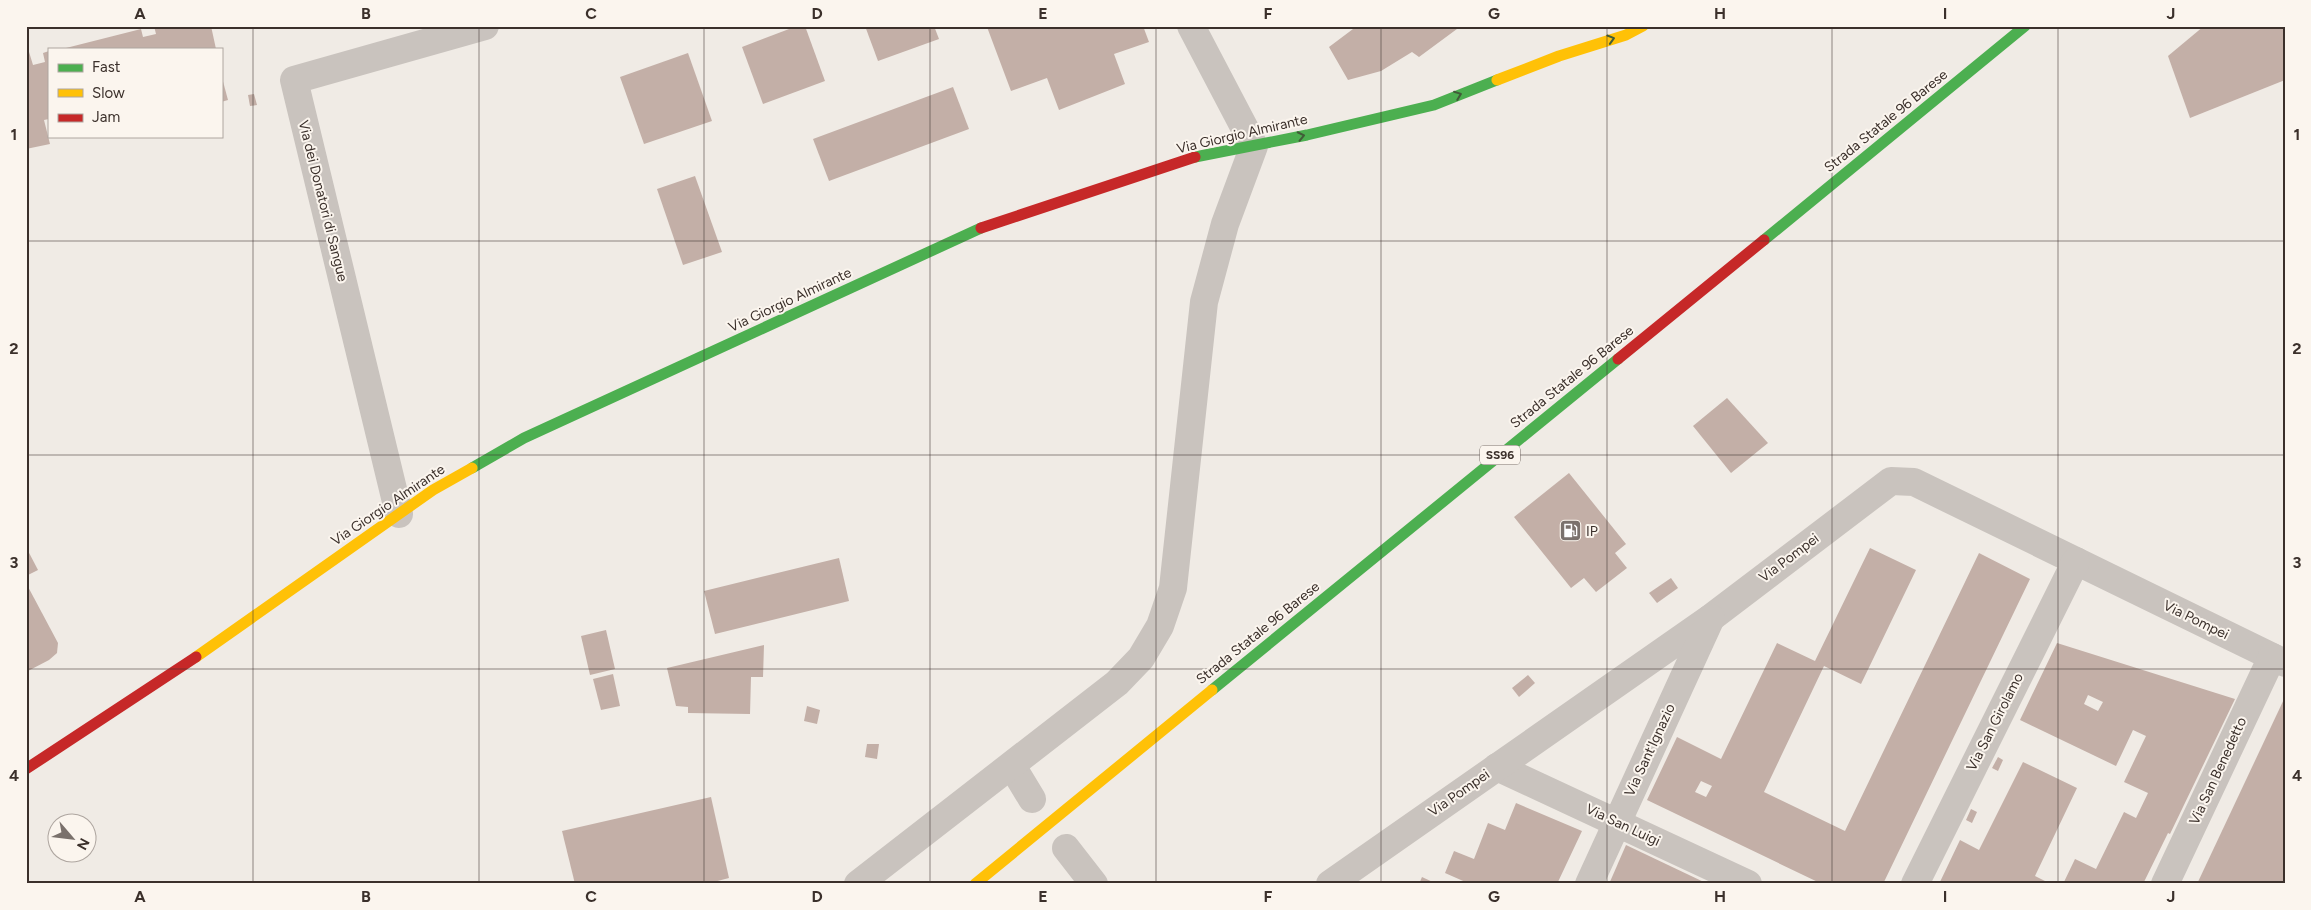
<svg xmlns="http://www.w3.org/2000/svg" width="2311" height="910" font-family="Figtree,sans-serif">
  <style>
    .building { fill: #c3afa7; fill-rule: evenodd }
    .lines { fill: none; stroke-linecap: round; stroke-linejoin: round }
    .street { stroke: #c9c3be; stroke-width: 28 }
    .fast { stroke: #4caf50; stroke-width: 11 }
    .slow { stroke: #ffc107; stroke-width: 11 }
    .jam { stroke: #c62828; stroke-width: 11 }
    .oneway { stroke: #415c38 }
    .grid { fill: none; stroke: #3b302b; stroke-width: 1; stroke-opacity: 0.55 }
    .labels { text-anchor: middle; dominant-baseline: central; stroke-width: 4; stroke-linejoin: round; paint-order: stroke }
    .shield { fill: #fbf5ee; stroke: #756b66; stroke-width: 1 }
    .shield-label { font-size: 12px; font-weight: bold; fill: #3b302b }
    .street-label { font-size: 14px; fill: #3b302b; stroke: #fbf5ee }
    .poi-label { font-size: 14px; fill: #3b302b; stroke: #fbf5ee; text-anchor: start }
    .neatline { fill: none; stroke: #3b302b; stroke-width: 2 }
    .grid-label { font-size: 16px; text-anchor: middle; font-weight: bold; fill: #3b302b }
  </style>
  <rect width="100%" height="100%" fill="#f0ebe5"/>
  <!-- building -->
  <g class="building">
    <polygon points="154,26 211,26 216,49 62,49 141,29 143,37 156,34"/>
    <polygon points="797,26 805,26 825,81 763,104 742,47"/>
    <polygon points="865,26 934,26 939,39 878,61"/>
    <polygon points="1143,26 1149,42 1114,54 1125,84 1059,110 1047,78 1011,91 987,27"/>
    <polygon points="1357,26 1461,26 1419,57 1412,52 1381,71 1348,80 1329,47"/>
    <polygon points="2204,26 2285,26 2285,80 2190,118 2168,56"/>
    <polygon points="26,42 33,65 45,62 43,53 49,51 49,119 44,120 50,144 26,149"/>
    <polygon points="688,53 712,121 644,144 620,77"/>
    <polygon points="221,74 228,100 221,102"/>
    <polygon points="953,87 969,129 829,181 813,139"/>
    <polygon points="254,94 257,105 250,106 248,95"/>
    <polygon points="695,176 722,252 683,265 657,189"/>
    <polygon points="1727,398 1768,443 1731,473 1693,426"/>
    <polygon points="1569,473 1626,544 1615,553 1627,568 1596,592 1584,578 1571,588 1514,517"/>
    <polygon points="26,547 38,570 26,576"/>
    <path d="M1870 548 1916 570 1861 684 1824 666 1764 792 1845 831 1979 553 2030 579 1883 884H1822L1647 800 1677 737 1721 759 1777 643 1815 661ZM1701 781 1712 786 1706 797 1695 792Z"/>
    <polygon points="839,558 849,601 715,634 704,591"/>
    <polygon points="1671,578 1678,588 1657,603 1649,593"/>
    <polygon points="26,583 58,643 57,653 49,660 26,672"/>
    <polygon points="606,630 615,669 590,675 581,636"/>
    <path d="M2057 643 2235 699 2170 834 2168 833 2143 884H2063L2075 859 2096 869 2124 812 2136 818 2148 793 2124 782 2146 736 2133 730 2116 766 2020 720ZM2088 695 2103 702 2098 711 2084 704Z"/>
    <polygon points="764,645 763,677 751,677 750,714 688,713 688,707 676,706 667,668"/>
    <polygon points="613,674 620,706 601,710 593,679"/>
    <polygon points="1528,675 1535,683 1519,697 1512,688"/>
    <polygon points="2285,697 2285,884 2197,884"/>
    <polygon points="807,706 820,710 817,724 804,721"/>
    <polygon points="867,744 879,744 877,759 865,757"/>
    <polygon points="1998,757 2003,760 1998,771 1992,768"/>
    <polygon points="2023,762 2077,788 2035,876 2051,884 1939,884 1960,840 1979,850"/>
    <polygon points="711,797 729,878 706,884 575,884 562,831"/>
    <polygon points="1516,803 1582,831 1557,884 1470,884 1445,873 1454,851 1474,859 1488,823 1505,830"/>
    <polygon points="1971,809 1977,812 1972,823 1966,820"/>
    <polygon points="1626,845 1708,884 1609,884"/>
    <polygon points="1422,877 1437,884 1419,884"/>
  </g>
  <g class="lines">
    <!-- street -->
    <g class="street">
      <polyline points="399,514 294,80 485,26"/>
      <polyline points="1012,766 1032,799"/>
      <polyline points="1497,767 1748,884"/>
      <polyline points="1066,848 1094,884"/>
      <polyline points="858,884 1117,683 1141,658 1160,626 1173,588 1204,302 1225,224 1254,146 1191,26"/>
      <polyline points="1330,884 1712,617 1891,481 1914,482 2285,663"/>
      <polyline points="1589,884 1711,618"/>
      <polyline points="1915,884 2076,561"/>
      <polyline points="2165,884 2272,657"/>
    </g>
    <!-- fast -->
    <g class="fast">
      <polyline points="1195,157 1307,135 1434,105 1497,80"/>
      <polyline points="1764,240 2025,26"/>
      <polyline points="472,468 524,438 981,228"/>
      <polyline points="1212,690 1618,359"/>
    </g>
    <!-- slow -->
    <g class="slow">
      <polyline points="1497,80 1559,56 1626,35 1643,26"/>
      <polyline points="196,657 433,490 472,468"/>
      <polyline points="975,884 1212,690"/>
    </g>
    <!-- jam -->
    <g class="jam">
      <polyline points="981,228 1195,157"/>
      <polyline points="1618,359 1764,240"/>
      <polyline points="26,769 196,657"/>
    </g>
  </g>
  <!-- one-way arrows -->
  <defs><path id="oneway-chevron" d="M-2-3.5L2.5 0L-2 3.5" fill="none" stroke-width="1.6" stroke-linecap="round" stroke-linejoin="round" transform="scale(1.25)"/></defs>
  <g class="oneway">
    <use href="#oneway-chevron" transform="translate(1611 39) rotate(-17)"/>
    <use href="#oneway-chevron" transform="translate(1458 95) rotate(-21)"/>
    <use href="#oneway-chevron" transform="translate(1301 136) rotate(-12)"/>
  </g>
  <!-- grid -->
  <path class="grid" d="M253 26V884M479 26V884M704 26V884M930 26V884M1156 26V884M1381 26V884M1607 26V884M1832 26V884M2058 26V884M26 241H2285M26 455H2285M26 669H2285"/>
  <!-- icons -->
  <defs>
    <symbol id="fuel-square" viewBox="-11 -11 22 22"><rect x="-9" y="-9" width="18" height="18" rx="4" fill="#7a716c" stroke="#fbf5ee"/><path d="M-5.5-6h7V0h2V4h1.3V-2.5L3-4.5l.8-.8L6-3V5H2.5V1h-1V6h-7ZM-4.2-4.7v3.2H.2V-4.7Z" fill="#fff"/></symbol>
  </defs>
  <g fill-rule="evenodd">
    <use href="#fuel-square" x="1558" y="518" width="25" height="25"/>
  </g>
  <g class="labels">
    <!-- shield labels -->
    <rect class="shield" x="1480" y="445.5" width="40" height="19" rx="4"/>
    <g class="shield-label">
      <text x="1500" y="455">SS96</text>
    </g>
    <!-- street labels -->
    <g class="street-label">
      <text transform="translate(1886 121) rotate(-39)">Strada Statale 96 Barese</text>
      <text transform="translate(1242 134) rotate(-13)">Via Giorgio Almirante</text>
      <text transform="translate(323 201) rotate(76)">Via dei Donatori di Sangue</text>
      <text transform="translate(790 300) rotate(-25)">Via Giorgio Almirante</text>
      <text transform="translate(1572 377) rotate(-39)">Strada Statale 96 Barese</text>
      <text transform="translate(388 505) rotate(-34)">Via Giorgio Almirante</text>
      <text transform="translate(1789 558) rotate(-37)">Via Pompei</text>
      <text transform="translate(2196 620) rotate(26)">Via Pompei</text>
      <text transform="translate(1258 633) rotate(-39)">Strada Statale 96 Barese</text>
      <text transform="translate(1995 722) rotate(-63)">Via San Girolamo</text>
      <text transform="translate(1650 750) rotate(-65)">Via Sant'Ignazio</text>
      <text transform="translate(2218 771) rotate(-65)">Via San Benedetto</text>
      <text transform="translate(1459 793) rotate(-35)">Via Pompei</text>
      <text transform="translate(1623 825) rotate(25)">Via San Luigi</text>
    </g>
    <!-- poi labels -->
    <g class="poi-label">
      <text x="1586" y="531">IP</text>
    </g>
  </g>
  <!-- border -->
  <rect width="2311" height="910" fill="none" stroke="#fbf5ee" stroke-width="55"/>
  <!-- legend -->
  <rect x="48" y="48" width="175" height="90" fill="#fbf5ee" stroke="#aea6a0"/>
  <rect x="58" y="64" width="25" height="8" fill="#4caf50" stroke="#aea6a0"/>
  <text x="92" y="72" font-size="15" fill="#3b302b">Fast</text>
  <rect x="58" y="89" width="25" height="8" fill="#ffc107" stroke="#aea6a0"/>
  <text x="92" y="98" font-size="15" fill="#3b302b">Slow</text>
  <rect x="58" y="114" width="25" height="8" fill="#c62828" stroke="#aea6a0"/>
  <text x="92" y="122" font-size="15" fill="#3b302b">Jam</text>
  <!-- north arrow -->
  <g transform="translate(72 838) rotate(118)"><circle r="24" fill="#fbf5ee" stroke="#aea6a0"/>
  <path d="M0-4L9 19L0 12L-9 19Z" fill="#7a716c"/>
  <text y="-8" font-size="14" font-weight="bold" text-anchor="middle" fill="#3b302b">N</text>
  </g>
  <rect x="28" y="28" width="2256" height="854" class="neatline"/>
  <g class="grid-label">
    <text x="140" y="19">A</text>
    <text x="366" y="19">B</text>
    <text x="591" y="19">C</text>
    <text x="817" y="19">D</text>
    <text x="1043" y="19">E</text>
    <text x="1268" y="19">F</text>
    <text x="1494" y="19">G</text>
    <text x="1720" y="19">H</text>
    <text x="1945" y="19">I</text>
    <text x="2171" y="19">J</text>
    <text x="14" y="140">1</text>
    <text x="2297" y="140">1</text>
    <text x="14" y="354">2</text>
    <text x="2297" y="354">2</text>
    <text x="14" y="568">3</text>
    <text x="2297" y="568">3</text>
    <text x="14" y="781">4</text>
    <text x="2297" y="781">4</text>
    <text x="140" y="902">A</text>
    <text x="366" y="902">B</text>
    <text x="591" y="902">C</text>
    <text x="817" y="902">D</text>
    <text x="1043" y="902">E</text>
    <text x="1268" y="902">F</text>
    <text x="1494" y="902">G</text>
    <text x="1720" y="902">H</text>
    <text x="1945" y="902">I</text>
    <text x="2171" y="902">J</text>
  </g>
</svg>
